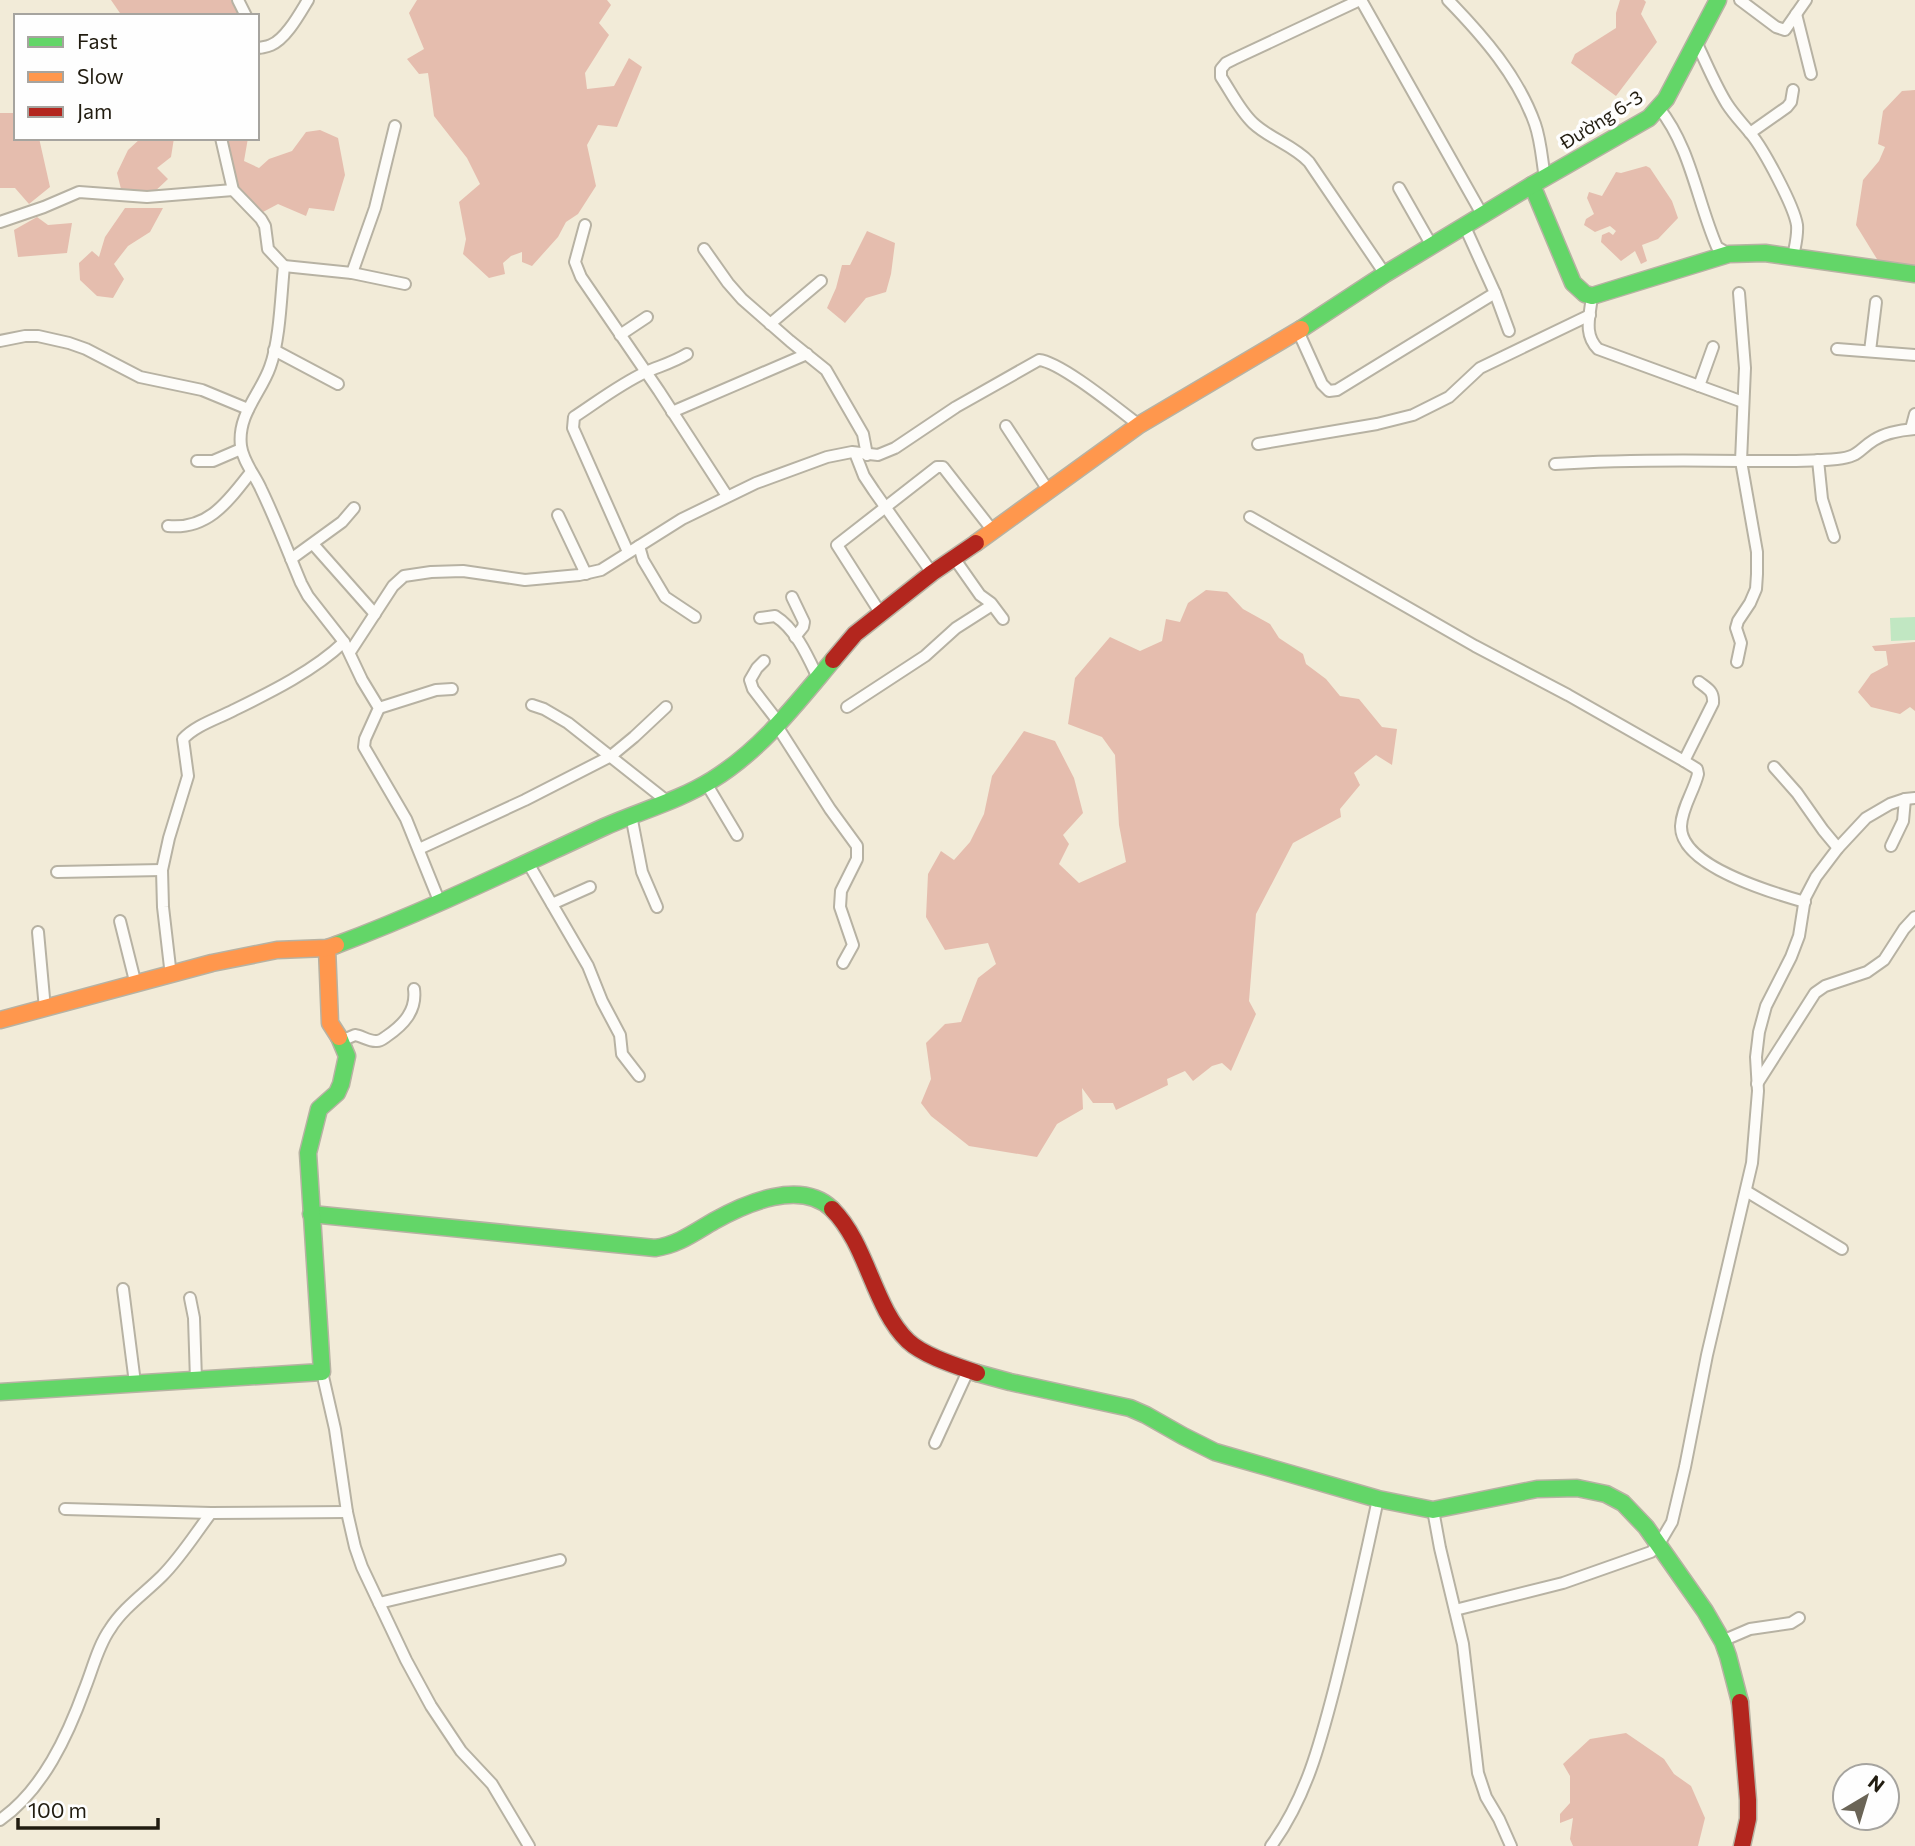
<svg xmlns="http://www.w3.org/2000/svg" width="1915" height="1846" font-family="Commissioner,sans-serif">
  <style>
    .forest { fill: #e5bdae }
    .water { fill: #c1e7c2 }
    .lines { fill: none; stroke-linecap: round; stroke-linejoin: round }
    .street-casing { stroke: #b7b2a3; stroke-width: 14 }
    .fast-casing { stroke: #b7b2a3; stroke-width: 19 }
    .slow-casing { stroke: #b7b2a3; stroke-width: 19 }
    .jam-casing { stroke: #b7b2a3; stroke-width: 19 }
    .street { stroke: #fdfcf9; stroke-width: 10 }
    .fast { stroke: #63d668; stroke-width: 16 }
    .slow { stroke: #ff974d; stroke-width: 16 }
    .jam { stroke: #b3261e; stroke-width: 16 }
    .labels { text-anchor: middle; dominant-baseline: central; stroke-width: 7; stroke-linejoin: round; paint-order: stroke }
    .street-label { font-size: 19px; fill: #211c10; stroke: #fefefe }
  </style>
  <rect width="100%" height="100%" fill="#f2ebd8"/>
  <!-- forest -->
  <g class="forest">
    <polygon points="111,0 231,0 239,15 122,16"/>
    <polygon points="417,0 607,0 611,5 599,23 609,35 585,73 587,89 614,86 629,58 642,67 617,127 598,125 587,145 596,186 578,214 566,222 558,237 532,266 522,262 522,252 511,256 503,263 505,274 489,278 463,254 466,239 459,202 480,184 467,158 434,116 428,73 419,74 407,59 424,49 409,13"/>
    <polygon points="1620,0 1644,0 1646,2 1641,14 1657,42 1616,96 1571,63 1575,54 1616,28 1616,13"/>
    <polygon points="1915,90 1915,269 1880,264 1856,225 1863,180 1879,161 1885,147 1878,144 1883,111 1902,91"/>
    <polygon points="0,113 16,113 16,138 39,138 50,187 29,204 15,188 0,188"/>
    <polygon points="320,130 338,138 345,175 334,211 309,208 306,216 278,204 263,212 238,188 227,138 248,138 244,161 259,168 269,159 292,151 306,132"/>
    <polygon points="141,138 174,138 171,157 157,168 168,179 152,194 121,189 117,173 128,150"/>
    <polygon points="1646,166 1650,168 1672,201 1678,218 1658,239 1642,245 1647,261 1641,264 1635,251 1621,261 1601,242 1602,235 1609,232 1613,235 1616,231 1610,226 1595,232 1584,225 1586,219 1594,214 1587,198 1589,192 1602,196 1616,172 1621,173"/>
    <polygon points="125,208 163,208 150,232 128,246 114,264 124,279 113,298 97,296 80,280 79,263 92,251 99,257 105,237"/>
    <polygon points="37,217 48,225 72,223 67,253 18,257 14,230"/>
    <polygon points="867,231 895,243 891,274 886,292 866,298 845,323 827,308 836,288 842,265 850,265"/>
    <polygon points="1206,590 1227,592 1243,609 1270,624 1279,638 1303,654 1306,664 1326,679 1340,696 1359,699 1382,727 1397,729 1392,765 1376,755 1354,773 1360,785 1340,809 1341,817 1293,843 1256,914 1249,1001 1256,1014 1231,1071 1222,1063 1212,1066 1193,1081 1185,1071 1167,1079 1168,1085 1116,1110 1113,1103 1093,1103 1082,1088 1083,1109 1057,1124 1037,1157 969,1146 931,1116 921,1103 931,1079 926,1043 945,1024 961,1022 978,978 996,964 988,943 945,950 926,917 928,874 941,851 954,860 970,842 984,814 992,776 1024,731 1055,741 1074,778 1083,813 1063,835 1069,844 1059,864 1079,883 1126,862 1119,825 1115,755 1102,737 1068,724 1075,678 1110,637 1140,651 1162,641 1166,619 1180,622 1188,603"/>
    <polygon points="1915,642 1915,711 1910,707 1900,714 1871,707 1858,692 1871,674 1888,665 1886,651 1875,651 1872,646"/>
    <polygon points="1626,1733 1664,1759 1674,1774 1691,1786 1705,1818 1698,1846 1573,1846 1570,1839 1573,1818 1560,1823 1560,1814 1570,1803 1570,1776 1563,1764 1590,1739"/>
  </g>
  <!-- water -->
  <polygon class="water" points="1915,617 1915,640 1891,641 1890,618"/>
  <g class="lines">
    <defs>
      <g id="street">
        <polyline points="238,0 246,16"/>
        <path d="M1360 0 1234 59 1226 63 1221 69V77C1231 92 1240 111 1253 123 1270 139 1293 145 1309 162L1385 274"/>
        <polyline points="1361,0 1483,216"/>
        <path d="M1448 0C1483 36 1518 76 1535 124 1541 141 1542 161 1545 178"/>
        <polyline points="1740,0 1776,27 1785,30 1806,0"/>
        <polyline points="1796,14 1811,74"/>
        <path d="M1696 42C1706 62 1715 85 1727 104 1734 115 1743 124 1751 134 1764 150 1794 206 1797 225 1798 236 1795 246 1793 257"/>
        <path d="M259 48C263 47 267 47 271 45 286 39 300 13 308 0"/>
        <path d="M1659 108C1691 148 1697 201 1717 247L1729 254"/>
        <polyline points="1750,133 1787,107 1791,102 1793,90"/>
        <path d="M221 138 233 190 261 219 265 226 268 249 284 266C281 295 280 340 270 367 261 393 237 415 241 446 243 462 255 475 261 489 276 520 288 552 301 583L308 596 344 642 362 680 379 708 365 739 364 747 406 819 440 903"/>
        <polyline points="1399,188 1432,246"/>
        <polyline points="0,222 44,207 79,192 147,197 233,190"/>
        <polyline points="585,225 575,262 581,277 659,391 727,496"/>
        <polyline points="704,249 728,283 742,299 790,341 826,370 863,434 867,455"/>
        <polyline points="284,266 352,273 375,208 395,126"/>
        <polyline points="352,273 405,284"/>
        <polyline points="1495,293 1509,331"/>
        <path d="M1592 296C1590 316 1583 334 1598 349L1743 402"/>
        <polyline points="770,324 821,281"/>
        <polyline points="1298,331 1322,384 1329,391 1337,390 1495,293 1465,227"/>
        <polyline points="620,335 647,317"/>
        <polyline points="0,341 25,336 38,336 69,343 86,349 140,377 202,390 248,409"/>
        <polyline points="1837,349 1915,355"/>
        <polyline points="274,350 338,384"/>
        <polyline points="1870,351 1876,302"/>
        <polyline points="1699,386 1713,347"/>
        <polyline points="672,412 807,354"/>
        <polyline points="1006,426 1048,490"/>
        <polyline points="1911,429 1915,414"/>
        <polyline points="1258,444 1377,424 1413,415 1449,397 1480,368 1590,315"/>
        <polyline points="855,453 864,476 874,491 932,573"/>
        <polyline points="1818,460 1822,499 1834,537"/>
        <polyline points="197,461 213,461 241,449"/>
        <path d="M1555 464C1617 460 1680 460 1742 461 1774 461 1805 462 1837 459 1859 457 1858 450 1874 440 1885 433 1902 430 1915 429"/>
        <polyline points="558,515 586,574"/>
        <path d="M1250 517 1475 646 1568 695 1684 761 1697 769 1698 774C1694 791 1682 807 1681 826 1680 866 1773 893 1805 902"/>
        <path d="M168 526C209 530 229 500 251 472"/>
        <polyline points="313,544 375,614"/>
        <polyline points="639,546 643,560 665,597 695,617"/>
        <path d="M628 552 573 428 574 417C597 402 620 384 646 372 660 366 674 362 687 354"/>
        <polyline points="954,558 980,595 991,603 1003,619"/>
        <polyline points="291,559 342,522 354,508"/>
        <polyline points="792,597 804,622 803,627 795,637"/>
        <polyline points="881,614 837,545 937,467 943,467 993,531"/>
        <path d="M760 618 775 616C796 629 808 657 818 678"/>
        <path d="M350 652 393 586 404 576 431 572 463 571 525 580 579 575 601 570 682 519 756 483 827 457 852 452 878 455 895 448 956 407 1039 360C1061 362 1119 410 1139 425"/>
        <polyline points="764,661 757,668 750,680 753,689 780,724"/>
        <polyline points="1737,662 1741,643 1736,628 1738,621 1750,603 1756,589 1757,574 1757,552 1741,461 1745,368 1739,293"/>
        <polyline points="532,705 544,709 568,723 668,802"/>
        <polyline points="847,707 925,656 956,628 992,605"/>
        <polyline points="379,708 436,690 452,689"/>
        <polyline points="777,726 830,809 857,846 857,859 841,891 840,907 853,945 843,963"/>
        <path d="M1684 761 1713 703C1714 691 1708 689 1699 682"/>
        <polyline points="1774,767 1797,793 1823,830 1838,848"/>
        <polyline points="706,783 737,835"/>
        <polyline points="631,815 642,872 657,907"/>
        <polyline points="1891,846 1903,821 1905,799"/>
        <polyline points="419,849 525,800 611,756 634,737 666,707"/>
        <polyline points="528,863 588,966 602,1001 620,1035 622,1054 639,1076"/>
        <polyline points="57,872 162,870"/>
        <polyline points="552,904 590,887"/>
        <polyline points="120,921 136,985"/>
        <polyline points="38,932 45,1009"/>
        <path d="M171 976 163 907 162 870 169 838 188 776 183 739C196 725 217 719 234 710 271 692 315 670 344 642"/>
        <path d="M341 1041 355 1035C362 1036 370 1042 377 1041 381 1041 384 1038 387 1036 403 1025 417 1011 414 989"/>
        <polyline points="1757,1084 1815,993 1825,986 1867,972 1884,960 1904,929 1915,917"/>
        <polyline points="1746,1191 1842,1249"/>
        <polyline points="123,1289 135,1383"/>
        <polyline points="190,1298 194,1318 196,1380"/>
        <polyline points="322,1372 335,1429 347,1512 355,1547 362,1567 406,1660 431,1706 461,1751 492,1784 529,1846"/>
        <polyline points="935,1443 968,1371"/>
        <polyline points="65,1509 211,1513 347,1512"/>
        <polyline points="1433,1510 1440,1548 1463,1644 1478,1773 1486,1797 1499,1819 1511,1846"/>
        <polyline points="379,1603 560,1560"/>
        <polyline points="1455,1610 1563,1583 1651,1552 1659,1544 1672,1522 1685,1467 1707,1355 1752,1163 1758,1091 1756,1057 1759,1032 1766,1006 1791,957 1799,936 1805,898 1816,877 1838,848 1866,818 1890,804 1905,799 1915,798"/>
        <polyline points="1722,1641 1750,1629 1791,1623 1799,1618"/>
        <path d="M0 1820C43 1790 68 1735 85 1688 93 1668 98 1646 110 1629 123 1608 145 1593 162 1576 181 1557 195 1534 211 1513"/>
        <path d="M1271 1846C1307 1797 1321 1740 1336 1682 1351 1622 1365 1560 1378 1499"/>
      </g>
      <g id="fast">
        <polyline points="1532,185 1573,283 1585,294 1592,296 1729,254 1765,253 1915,274"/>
        <polyline points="1301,329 1385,274 1532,185 1649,118 1666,99 1718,0"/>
        <path d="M336 945C427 911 515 868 604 827 640 811 678 801 712 780 761 750 796 704 833 660"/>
        <path d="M311 1214 655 1248C678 1245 695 1232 714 1221 746 1203 801 1179 832 1209"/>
        <polyline points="977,1373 1010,1382 1130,1408 1146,1415 1183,1436 1215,1452 1378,1499 1433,1510 1537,1489 1577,1488 1606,1494 1623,1503 1646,1527 1705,1611 1723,1642 1728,1656 1740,1702"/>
        <polyline points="0,1392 322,1372 308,1153 319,1109 337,1093 341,1084 347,1056 339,1037"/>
      </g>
      <g id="slow">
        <polyline points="976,543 1139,425 1301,329"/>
        <polyline points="327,948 330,1023 339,1037"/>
        <polyline points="0,1020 212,963 277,950 327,948 336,945"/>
      </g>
      <g id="jam">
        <polyline points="833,660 855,634 932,573 976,543"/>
        <path d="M832 1209C868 1245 873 1307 908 1341 924 1356 957 1366 977 1373"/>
        <polyline points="1740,1702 1748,1800 1748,1819 1742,1846"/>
      </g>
    </defs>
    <!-- street casing -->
    <use href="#street" class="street-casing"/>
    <!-- fast casing -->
    <use href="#fast" class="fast-casing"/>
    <!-- slow casing -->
    <use href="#slow" class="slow-casing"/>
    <!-- jam casing -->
    <use href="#jam" class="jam-casing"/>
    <!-- street -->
    <use href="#street" class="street"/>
    <!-- fast -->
    <use href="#fast" class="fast"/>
    <!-- slow -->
    <use href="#slow" class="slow"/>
    <!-- jam -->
    <use href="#jam" class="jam"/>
  </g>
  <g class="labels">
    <!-- street labels -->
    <g class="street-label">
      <text transform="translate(1601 119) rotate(-32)">Đường 6-3</text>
    </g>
  </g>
  <!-- legend -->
  <rect x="14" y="14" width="245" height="126" fill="#fefefe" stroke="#a6a49f" stroke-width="2"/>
  <rect x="28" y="37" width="35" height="10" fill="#63d668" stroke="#a6a49f" stroke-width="2"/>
  <text x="77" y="49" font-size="21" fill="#211c10">Fast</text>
  <rect x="28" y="72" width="35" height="10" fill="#ff974d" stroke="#a6a49f" stroke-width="2"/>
  <text x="77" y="84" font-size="21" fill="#211c10">Slow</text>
  <rect x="28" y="107" width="35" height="10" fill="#b3261e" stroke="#a6a49f" stroke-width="2"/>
  <text x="77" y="119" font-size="21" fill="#211c10">Jam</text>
  <!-- north arrow -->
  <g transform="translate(1866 1797) rotate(38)"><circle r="33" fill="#fefefe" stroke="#a6a49f" stroke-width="2"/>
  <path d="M0-5L12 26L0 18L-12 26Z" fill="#6a6456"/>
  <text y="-10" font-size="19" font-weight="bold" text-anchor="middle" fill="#211c10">N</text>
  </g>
  <!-- scale -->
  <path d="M18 1818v10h140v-10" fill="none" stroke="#211c10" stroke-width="3.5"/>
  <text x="28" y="1818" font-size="21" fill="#211c10" stroke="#fefefe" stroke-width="5" paint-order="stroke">100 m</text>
</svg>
